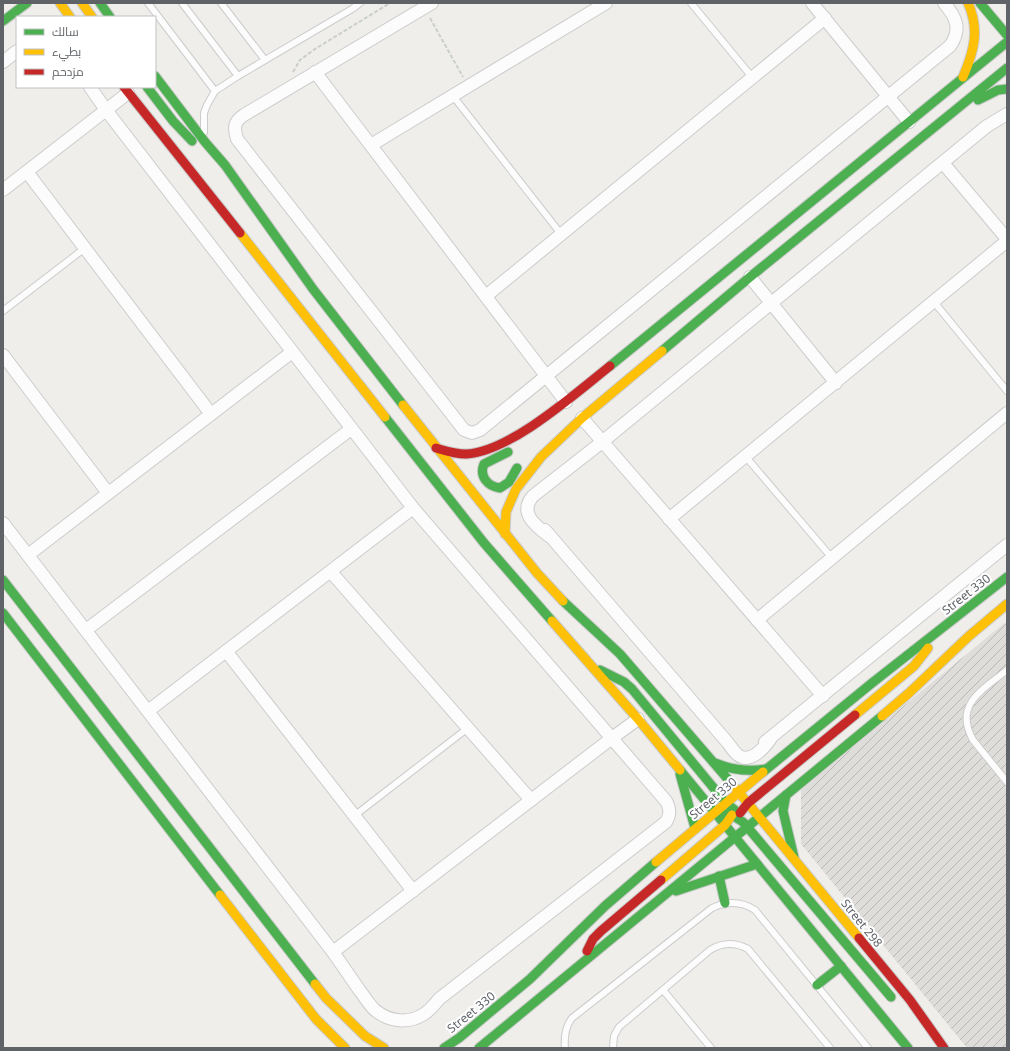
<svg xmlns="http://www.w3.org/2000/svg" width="1010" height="1051" font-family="'Noto Sans',Cairo,sans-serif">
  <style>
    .industrial { fill: url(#industrial-furrows) }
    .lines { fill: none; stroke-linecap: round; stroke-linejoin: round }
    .lane-casing { stroke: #cbcccc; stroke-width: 8 }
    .street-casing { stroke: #cbcccc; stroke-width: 14 }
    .fast-casing { stroke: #cacacb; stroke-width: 11 }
    .slow-casing { stroke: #cacacb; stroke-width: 11 }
    .jam-casing { stroke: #cacacb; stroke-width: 11 }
    .path { stroke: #cacfcc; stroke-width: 2; stroke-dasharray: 4 2; stroke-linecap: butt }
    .lane { stroke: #fdfcfc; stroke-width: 6 }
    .street { stroke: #fdfcfc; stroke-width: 12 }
    .fast { stroke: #4caf50; stroke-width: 9 }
    .slow { stroke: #ffc107; stroke-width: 9 }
    .jam { stroke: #c62828; stroke-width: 9 }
    .labels { text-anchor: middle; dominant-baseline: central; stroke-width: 4; stroke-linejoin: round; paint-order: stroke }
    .street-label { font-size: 12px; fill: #5f6368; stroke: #fff }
  </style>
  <defs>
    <pattern id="industrial-furrows" width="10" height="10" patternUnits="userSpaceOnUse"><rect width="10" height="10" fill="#dfddda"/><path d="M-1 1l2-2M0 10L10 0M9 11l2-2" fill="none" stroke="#b8b7b5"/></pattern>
  </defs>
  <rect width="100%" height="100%" fill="#efeeea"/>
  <!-- industrial -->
  <polygon class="industrial" points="1007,621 1007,1048 967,1048 801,844 801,790"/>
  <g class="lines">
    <defs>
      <g id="lane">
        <polyline points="148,3 215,91"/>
        <polyline points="182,3 238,76"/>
        <polyline points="221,3 265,60"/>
        <polyline points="691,3 752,77"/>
        <polyline points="453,96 561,234"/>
        <polyline points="204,132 204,113 207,105 215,91 238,76 352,9 360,3"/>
        <polyline points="934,302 1007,391"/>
        <polyline points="3,311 85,248"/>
        <polyline points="746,457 832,558"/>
        <path d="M1007 670C983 690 953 704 973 740L1007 782"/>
        <polyline points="354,816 468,728"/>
        <polyline points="663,990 711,1048"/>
        <path d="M565 1048C564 1037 565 1027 572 1018L712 908C727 901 741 901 755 910L868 1048"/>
        <path d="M613 1048 614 1036 619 1027 710 950C723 942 735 942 748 949L830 1048"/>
      </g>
      <g id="street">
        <path d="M432 3 244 115C233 122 234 129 237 139L464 430 472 433 480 430 950 46C962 29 956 17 944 3"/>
        <polyline points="812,3 909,122"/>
        <polyline points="3,62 17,51"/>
        <polyline points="315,72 566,402"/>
        <polyline points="371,145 606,3"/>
        <polyline points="943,163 1007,239"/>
        <polyline points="27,172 211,414"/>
        <polyline points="3,190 128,93"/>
        <polyline points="750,277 836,383"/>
        <polyline points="486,296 825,18"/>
        <polyline points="3,355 108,493"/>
        <polyline points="582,418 823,696"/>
        <polyline points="669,519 1007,241"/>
        <path d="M3 523 333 952C342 965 351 978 360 991 365 997 369 1005 375 1010 389 1022 409 1024 424 1014 430 1010 435 1004 439 999L666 822C671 814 670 808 666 801L413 508 106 110 90 87"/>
        <path d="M545 530 728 743C731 747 734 752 738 755 750 765 765 747 771 738"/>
        <path d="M549 536C536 526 518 513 533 496L602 442 987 126 1007 114"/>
        <polyline points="28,555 292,352"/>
        <polyline points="331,572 531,800"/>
        <polyline points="757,620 1007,413"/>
        <polyline points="86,630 351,429"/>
        <polyline points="226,651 413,891"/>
        <polyline points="148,711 413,508"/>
        <polyline points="765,742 1007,545"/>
        <polyline points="333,952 612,738 638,719"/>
      </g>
      <g id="fast">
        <polyline points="100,3 110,17"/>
        <polyline points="980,3 1007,35"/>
        <polyline points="3,21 27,3"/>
        <polyline points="155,76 205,142 225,165 313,289 403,405"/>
        <polyline points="147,87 173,121 192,141"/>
        <polyline points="978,100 998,90 1007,89"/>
        <polyline points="662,351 750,277 1007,68"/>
        <polyline points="610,366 1007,42"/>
        <polyline points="385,417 484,543 552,621"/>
        <path d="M508 452 484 464C479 476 487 486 500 488L509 482 517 468"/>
        <polyline points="3,580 315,984"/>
        <polyline points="563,601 620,654 732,784"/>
        <polyline points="3,613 220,895"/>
        <polyline points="600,670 624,682 632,689 726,803 735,810"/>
        <path d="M715 763C732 770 748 772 766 769"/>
        <polyline points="680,770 908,1048"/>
        <polyline points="763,772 872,683 1007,577"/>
        <polyline points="680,774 695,828"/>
        <polyline points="786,795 783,811 794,857"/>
        <polyline points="715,813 730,814 743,822 891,997"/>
        <polyline points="719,876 725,903"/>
        <polyline points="676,891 757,864"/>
        <polyline points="817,985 841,966"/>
        <polyline points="444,1048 459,1038 530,979 605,906 656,862"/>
        <polyline points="479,1048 882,716"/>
      </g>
      <g id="slow">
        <polyline points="60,3 70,17"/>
        <polyline points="82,3 92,17"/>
        <path d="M963 77C974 51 980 30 968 3"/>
        <polyline points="240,233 385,417"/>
        <polyline points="403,405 537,573 563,601"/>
        <polyline points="505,534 506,512 516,489 541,457 582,418 662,351"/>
        <polyline points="552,621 638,719 680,770"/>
        <polyline points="855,715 914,666 928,648"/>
        <polyline points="882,716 909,693 969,636 1007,604"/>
        <polyline points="732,784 859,938"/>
        <polyline points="656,862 763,772"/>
        <polyline points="661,880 725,825 732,815"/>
        <polyline points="220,895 316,1019 345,1048"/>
        <polyline points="315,984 326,998 365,1036 384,1048"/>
      </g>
      <g id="jam">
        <polyline points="124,87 240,233"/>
        <path d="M436 448C446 451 455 454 466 454 510 452 576 393 610 366"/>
        <polyline points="740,813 748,803 855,715"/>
        <polyline points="859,938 910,1000 944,1048"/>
        <polyline points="587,951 593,939 601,931 661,880"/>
      </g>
    </defs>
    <!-- lane casing -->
    <use href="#lane" class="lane-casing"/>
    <!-- street casing -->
    <use href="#street" class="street-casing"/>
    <!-- fast casing -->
    <use href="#fast" class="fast-casing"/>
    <!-- slow casing -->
    <use href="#slow" class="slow-casing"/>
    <!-- jam casing -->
    <use href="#jam" class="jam-casing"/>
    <!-- path -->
    <g class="path">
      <polyline points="430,18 463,77"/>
      <polyline points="293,72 300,60 315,49 390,3"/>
    </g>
    <!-- lane -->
    <use href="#lane" class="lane"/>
    <!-- street -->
    <use href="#street" class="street"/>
    <!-- fast -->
    <use href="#fast" class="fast"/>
    <!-- slow -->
    <use href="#slow" class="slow"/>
    <!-- jam -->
    <use href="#jam" class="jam"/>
  </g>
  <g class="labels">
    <!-- street labels -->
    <g class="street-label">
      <text transform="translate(966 594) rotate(-38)">Street 330</text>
      <text transform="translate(713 798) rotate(-40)">Street 330</text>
      <text transform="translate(862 923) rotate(51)">Street 298</text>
      <text transform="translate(471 1012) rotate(-39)">Street 330</text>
    </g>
  </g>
  <!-- border -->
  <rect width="1010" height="1051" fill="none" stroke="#5f6368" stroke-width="8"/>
  <!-- legend -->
  <rect x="16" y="16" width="140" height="72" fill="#ffffff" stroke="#bfc1c3"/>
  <rect x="24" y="29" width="20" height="6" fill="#4caf50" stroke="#bfc1c3"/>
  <text x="52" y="36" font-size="12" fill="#5f6368">سالك</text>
  <rect x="24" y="49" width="20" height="6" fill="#ffc107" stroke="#bfc1c3"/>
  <text x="52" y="56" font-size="12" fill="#5f6368">بطيء</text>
  <rect x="24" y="69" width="20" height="6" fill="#c62828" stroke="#bfc1c3"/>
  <text x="52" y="76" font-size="12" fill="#5f6368">مزدحم</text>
</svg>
